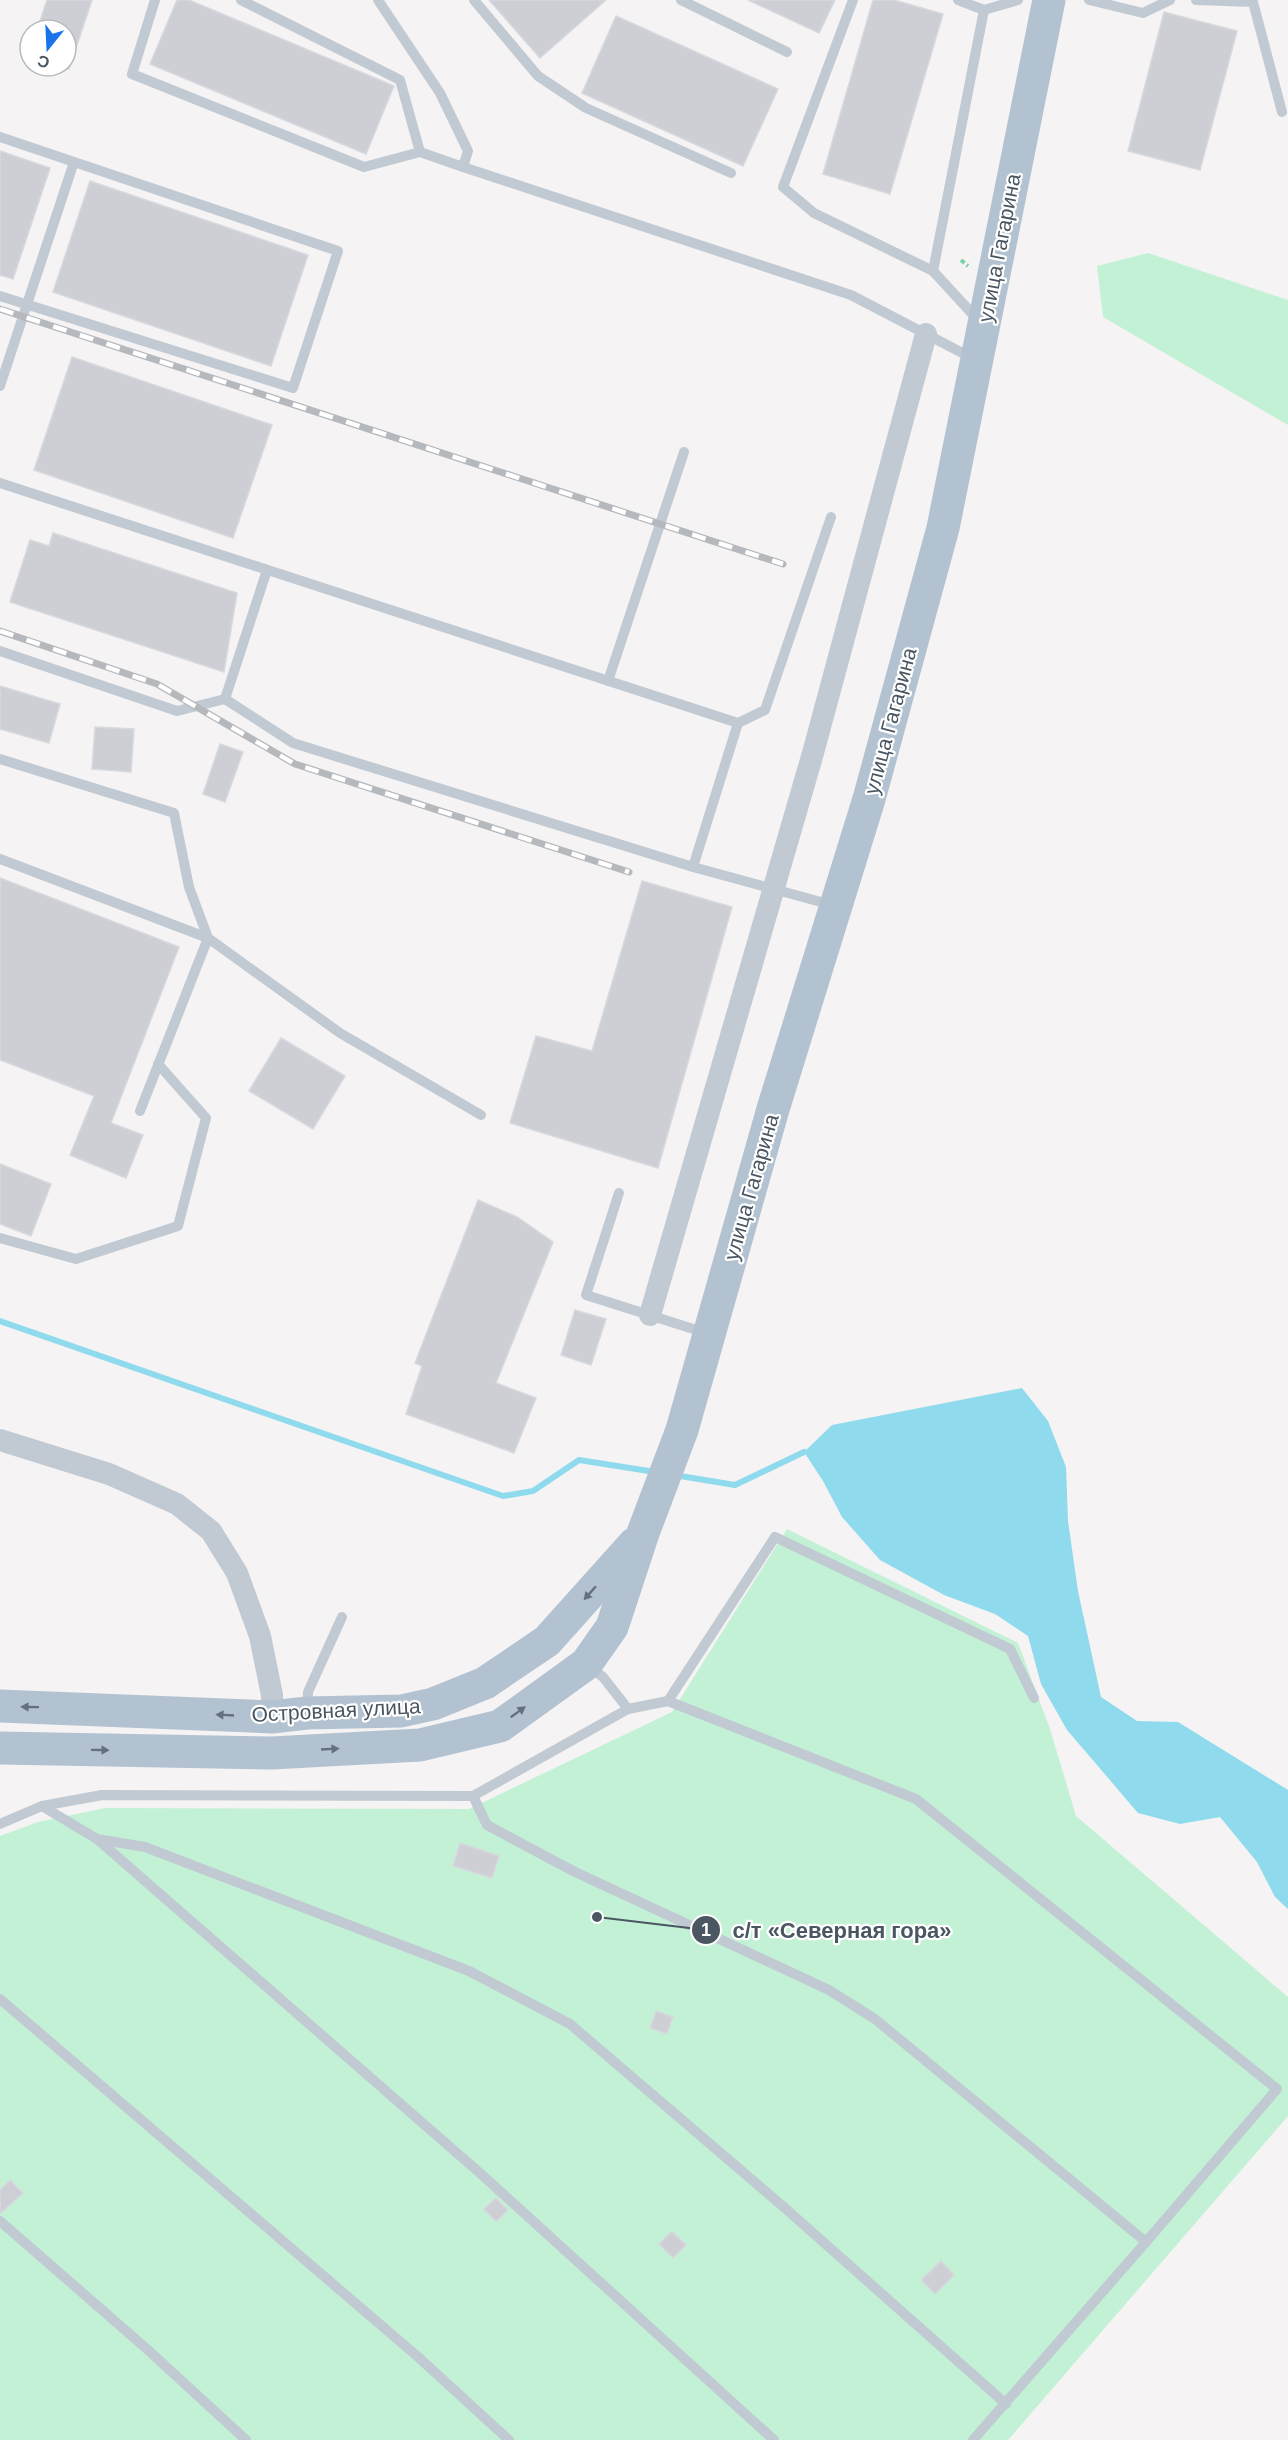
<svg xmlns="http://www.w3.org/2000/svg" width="1288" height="2440" font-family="Arial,sans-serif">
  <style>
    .green { fill: #c3f1d5 }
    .water { fill: #90daee }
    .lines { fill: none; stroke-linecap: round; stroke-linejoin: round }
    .stream { stroke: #90daee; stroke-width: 6 }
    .building { fill: #cdcfd5; stroke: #d7d9de; stroke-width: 1.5 }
    .path { stroke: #7ad0a6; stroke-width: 4; stroke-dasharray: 4.5 3; stroke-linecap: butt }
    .lane { stroke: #c1cad2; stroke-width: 10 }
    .street { stroke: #c1cad2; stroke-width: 22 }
    .primary { stroke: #b3c2d1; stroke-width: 33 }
    .rail-casing { stroke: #b5b8bd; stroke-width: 7 }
    .rail { stroke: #fff; stroke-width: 4.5; stroke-dasharray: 14; stroke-linecap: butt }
    .oneway { fill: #64717d }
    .labels { text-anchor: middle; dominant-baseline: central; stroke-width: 4.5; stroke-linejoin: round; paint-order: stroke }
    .street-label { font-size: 21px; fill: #4a5661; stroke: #fff }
    .leader { fill: none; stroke: #4a5661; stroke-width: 2 }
    .callout-dot { fill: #4a5661; stroke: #fff; stroke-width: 2 }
    .mark-label { font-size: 18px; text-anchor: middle; font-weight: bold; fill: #fff }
    .callout-label { font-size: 22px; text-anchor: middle; font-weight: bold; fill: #4a5661; stroke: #fff; stroke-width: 4.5; stroke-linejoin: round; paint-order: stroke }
  </style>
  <rect width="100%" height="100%" fill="#f5f3f3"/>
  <!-- green -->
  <g class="green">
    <polygon points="1148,253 1288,300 1288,425 1103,317 1097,266"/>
    <polygon points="787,1529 1018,1643 1050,1729 1076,1816 1288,1997 1288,2116 1008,2440 0,2440 0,1836 38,1822 105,1808 469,1809 672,1712"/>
  </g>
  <!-- water -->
  <polygon class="water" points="1022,1388 1048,1421 1066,1467 1068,1521 1078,1591 1101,1697 1137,1721 1178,1722 1288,1790 1288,1909 1275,1897 1257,1862 1220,1817 1180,1824 1138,1813 1067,1730 1041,1684 1028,1636 995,1614 944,1595 880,1560 842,1517 823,1481 804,1452 832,1425"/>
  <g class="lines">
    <!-- stream -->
    <g class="stream">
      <polyline points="0,1321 503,1496 533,1491 579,1460 655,1472"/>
      <polyline points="674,1475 735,1485 804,1452"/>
    </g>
  </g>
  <!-- building -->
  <g class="building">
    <polygon points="47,0 92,0 69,69 66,69 66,30 37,30"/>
    <polygon points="177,0 189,0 394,86 366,154 150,64"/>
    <polygon points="489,0 606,0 540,58"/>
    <polygon points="748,0 835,0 819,33"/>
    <polygon points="873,0 894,0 943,14 890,194 823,174"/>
    <polygon points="1164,12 1237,31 1200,170 1128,151"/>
    <polygon points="616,16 778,89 743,166 582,93"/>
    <polygon points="0,151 50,168 13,279 0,275"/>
    <polygon points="90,181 308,255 271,366 53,292"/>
    <polygon points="72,357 272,425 233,538 34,470"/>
    <polygon points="53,533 237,593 224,672 10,602 30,540 49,546"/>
    <polygon points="0,686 60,704 49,743 0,729"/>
    <polygon points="95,727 134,729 131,772 92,769"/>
    <polygon points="220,744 243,752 225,802 203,794"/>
    <polygon points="0,878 179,947 111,1123 143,1135 126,1178 70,1155 94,1096 0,1060"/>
    <polygon points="642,881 732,907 658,1168 510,1123 536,1036 592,1051"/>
    <polygon points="281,1038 345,1076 313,1129 249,1091"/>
    <polygon points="0,1164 51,1184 31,1236 0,1224"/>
    <polygon points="478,1200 517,1217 553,1242 496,1383 536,1398 514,1453 406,1414 422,1366 415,1363"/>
    <polygon points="575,1310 606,1319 591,1365 561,1355"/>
    <polygon points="460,1843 499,1856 492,1878 453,1866"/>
    <polygon points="656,2011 673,2017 667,2034 650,2028"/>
    <polygon points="10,2180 23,2193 0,2214 0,2190"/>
    <polygon points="496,2198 508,2210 496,2222 484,2209"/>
    <polygon points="672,2231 686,2245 673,2258 659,2244"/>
    <polygon points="941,2261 954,2275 935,2294 921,2280"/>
  </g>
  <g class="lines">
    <!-- path -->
    <polyline class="path" points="961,260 968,266"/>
    <!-- lane -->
    <g class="lane">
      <polyline points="155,0 132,74 364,167 420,152 463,167"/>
      <polyline points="241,0 400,80 420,152"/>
      <polyline points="378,0 440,93 468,151 463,167 851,295 974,359"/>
      <polyline points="474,0 538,76 586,108 731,173"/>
      <polyline points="681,0 787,52"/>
      <polyline points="853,0 783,187 814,213 933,271"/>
      <polyline points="958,0 984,10"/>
      <polyline points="1089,0 1143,13 1170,0"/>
      <polyline points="1196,0 1253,2 1282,112"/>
      <polyline points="0,137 338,251 293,388 0,296"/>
      <polyline points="978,320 933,271 984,10 1018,0"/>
      <polyline points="0,386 74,162"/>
      <polyline points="0,483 738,723 765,710 831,517"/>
      <polyline points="267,570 225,699 293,743 693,867 738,723"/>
      <polyline points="0,651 177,711 225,699"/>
      <polyline points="608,681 684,452"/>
      <polyline points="0,759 174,813 189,887 208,938 140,1111"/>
      <polyline points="0,859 208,938 340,1033 481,1115"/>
      <polyline points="693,867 832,905"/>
      <polyline points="619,1193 586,1295 706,1333"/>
      <polyline points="0,1238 76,1259 178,1226 206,1118 158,1064"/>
      <polyline points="588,1666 603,1677 628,1709"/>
      <polyline points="668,1701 775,1537 1010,1649 1034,1698"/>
      <polyline points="307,1710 308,1692 342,1617"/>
      <polyline points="473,1796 487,1825 573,1871 829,1990 875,2019 1146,2242"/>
      <polyline points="42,1806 97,1839 481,2174 774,2440"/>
      <polyline points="0,1824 42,1806 102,1795 473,1796 628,1709 668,1701 916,1799 1277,2089 1146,2242 973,2440"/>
      <polyline points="97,1839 145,1847 469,1971 570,2024 786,2209 1006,2404"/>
      <polyline points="0,1999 417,2356 509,2440"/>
      <polyline points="0,2221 148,2350 246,2440"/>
    </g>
    <!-- street -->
    <g class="street">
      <polyline points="650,1315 813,753 926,334"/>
      <polyline points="0,1440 109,1474 177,1504 211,1531 237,1573 260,1636 272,1695 272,1717"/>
    </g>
    <!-- primary -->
    <g class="primary">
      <polyline points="0,1706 272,1717 307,1713 401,1711 433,1704 485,1683 547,1641 634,1544"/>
      <polyline points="0,1748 272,1753 420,1745 500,1726 586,1664 612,1627 643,1533 682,1430 773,1109 869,799 943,528 1049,0"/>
    </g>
    <defs>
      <g id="rail">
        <polyline points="0,309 783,564"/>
        <polyline points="0,631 157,684 295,764 629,872"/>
      </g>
    </defs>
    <!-- rail casing -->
    <use href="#rail" class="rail-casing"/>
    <!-- rail -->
    <use href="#rail" class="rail"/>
  </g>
  <!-- one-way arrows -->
  <defs><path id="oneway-solid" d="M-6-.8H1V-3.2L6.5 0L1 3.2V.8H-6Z" transform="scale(1.5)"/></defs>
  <g class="oneway">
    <use href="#oneway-solid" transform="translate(590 1593) rotate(131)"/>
    <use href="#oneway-solid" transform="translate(30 1707) rotate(-179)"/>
    <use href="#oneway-solid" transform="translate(518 1712) rotate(-36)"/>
    <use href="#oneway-solid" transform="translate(225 1715) rotate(-177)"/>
    <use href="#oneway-solid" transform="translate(330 1749) rotate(-3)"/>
    <use href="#oneway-solid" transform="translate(100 1750) rotate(1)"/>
  </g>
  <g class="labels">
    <!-- street labels -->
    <g class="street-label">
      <text transform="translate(999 248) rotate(-79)">улица Гагарина</text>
      <text transform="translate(890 721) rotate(-75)">улица Гагарина</text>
      <text transform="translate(751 1187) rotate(-74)">улица Гагарина</text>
      <text transform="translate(336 1710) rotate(-3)">Островная улица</text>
    </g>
  </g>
  <!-- callouts -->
  <path class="leader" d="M597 1917L706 1930"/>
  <g class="callout-dot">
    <circle cx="597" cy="1917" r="6"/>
    <circle cx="706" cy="1930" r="15"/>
  </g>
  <g class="mark-label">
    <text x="706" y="1936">1</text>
  </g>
  <g class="callout-label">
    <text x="842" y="1938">с/т «Северная гора»</text>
  </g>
  <!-- north arrow -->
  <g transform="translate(48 48) rotate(198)"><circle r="28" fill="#ffffff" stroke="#b7bbc0" stroke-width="1.5"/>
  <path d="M0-4.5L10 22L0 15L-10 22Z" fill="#1a73e8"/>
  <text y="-9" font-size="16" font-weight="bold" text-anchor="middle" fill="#4a5661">С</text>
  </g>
</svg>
